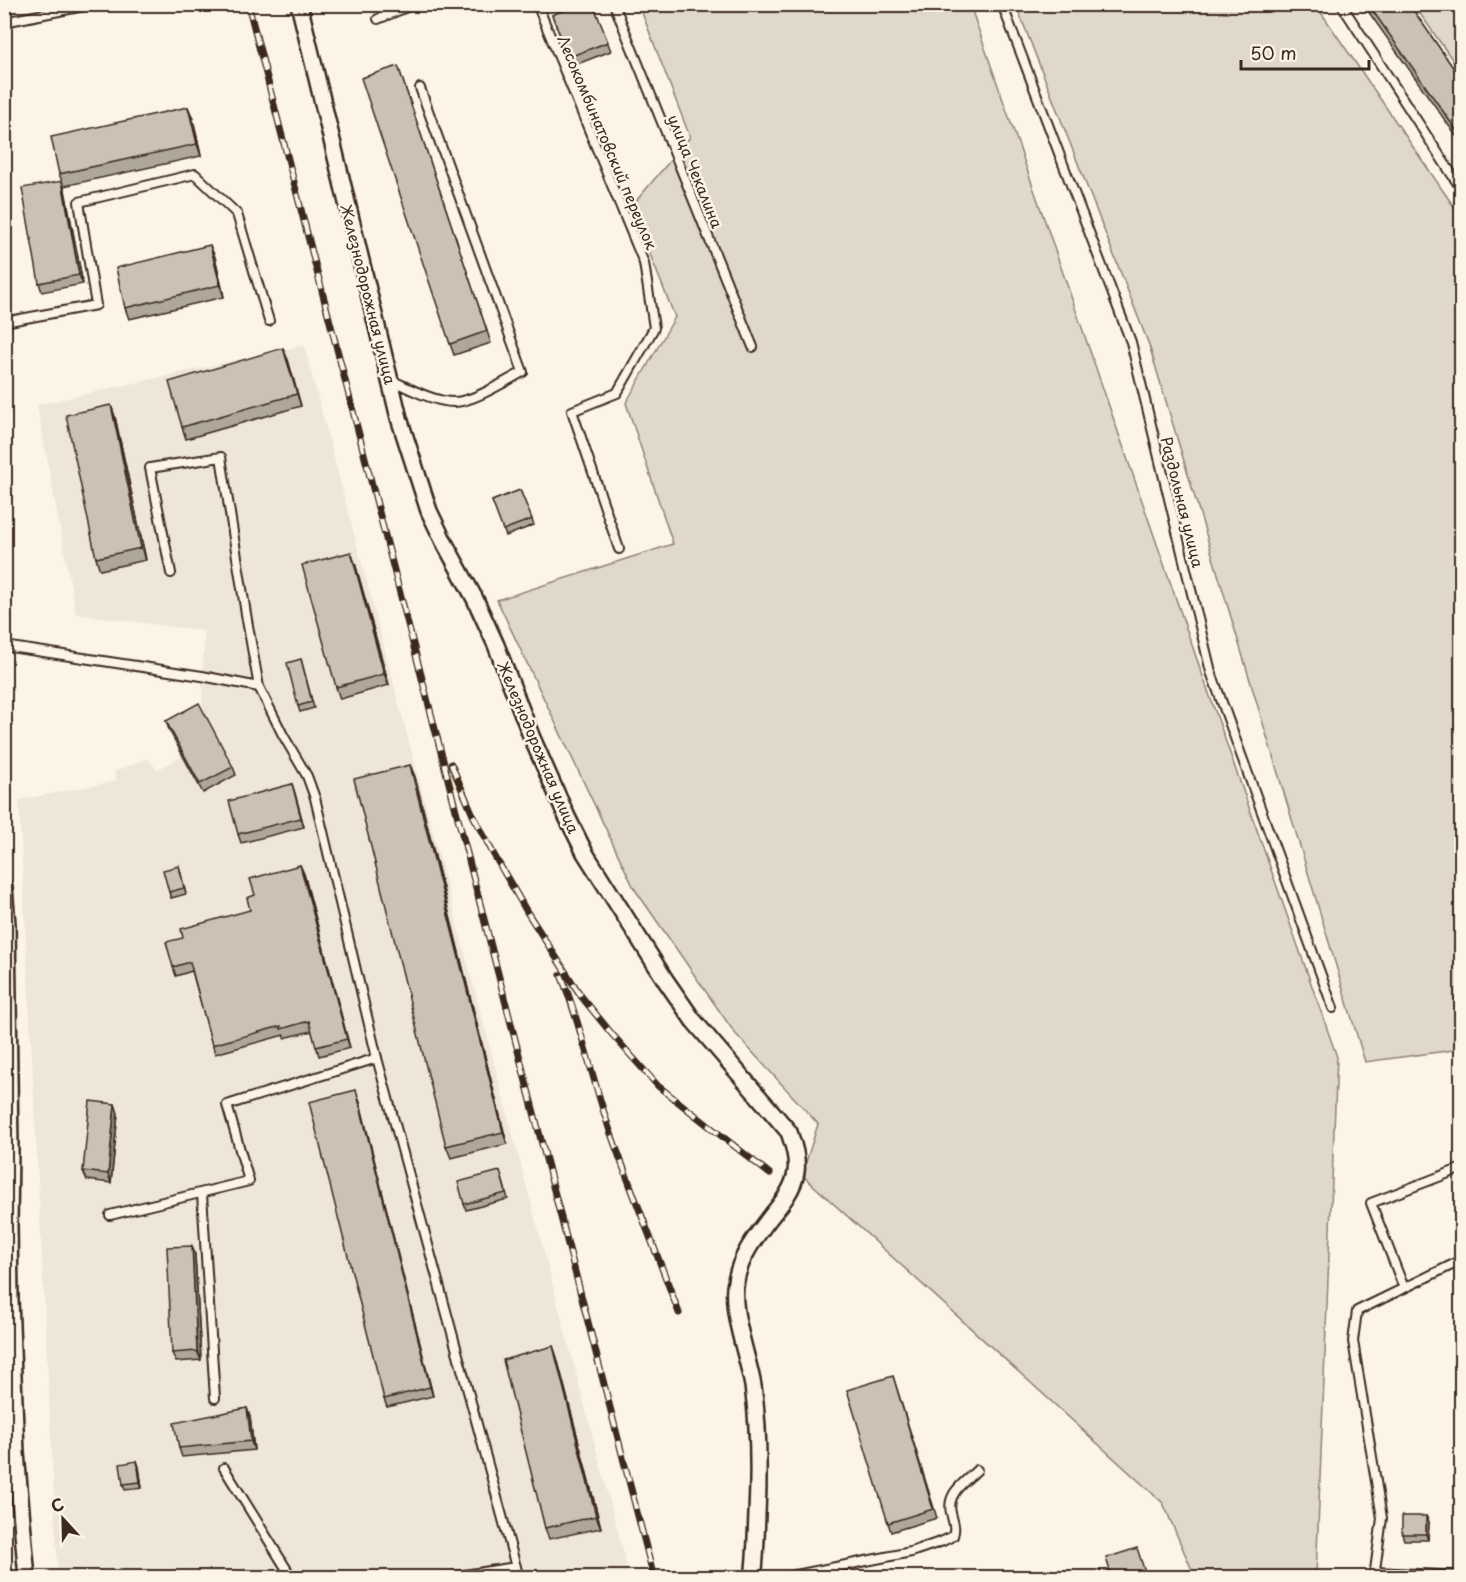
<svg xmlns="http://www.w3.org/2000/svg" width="1466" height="1582" font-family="'Playpen Sans',sans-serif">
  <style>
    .built { fill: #eee6d6 }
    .green { fill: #e0d8c8; stroke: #8e8173; stroke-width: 1.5 }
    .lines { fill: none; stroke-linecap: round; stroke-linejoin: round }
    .service-casing { stroke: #3b2a1e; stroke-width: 12 }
    .minor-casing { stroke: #3b2a1e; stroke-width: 20 }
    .service { stroke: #fcf5e5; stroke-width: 8 }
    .minor { stroke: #fcf5e5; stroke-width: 15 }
    .rail-casing { stroke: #3b2a1e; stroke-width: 7 }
    .rail { stroke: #fcf5e5; stroke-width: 4.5; stroke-dasharray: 14; stroke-linecap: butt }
    .wall { fill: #afa79a; stroke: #3b2a1e; stroke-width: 1.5 }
    .shaded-wall { fill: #8f887d; stroke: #3b2a1e; stroke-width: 1.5 }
    .building { fill: #ccc2b3; stroke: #3b2a1e; stroke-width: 1.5 }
    .labels { text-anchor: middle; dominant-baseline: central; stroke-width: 5; stroke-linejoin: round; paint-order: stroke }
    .street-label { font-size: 15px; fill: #3b2a1e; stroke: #fcf5e5 }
  </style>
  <rect width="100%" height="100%" fill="#fcf5e5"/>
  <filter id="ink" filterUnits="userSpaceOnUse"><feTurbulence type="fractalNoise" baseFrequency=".0167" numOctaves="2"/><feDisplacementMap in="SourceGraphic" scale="12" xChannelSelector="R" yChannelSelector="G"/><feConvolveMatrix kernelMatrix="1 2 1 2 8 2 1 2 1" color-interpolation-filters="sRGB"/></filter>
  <g filter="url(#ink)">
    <!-- built -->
    <polygon class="built" points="304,345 630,1577 58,1577 19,800 116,781 114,772 148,758 157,770 183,756 169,730 202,712 204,631 76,614 37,405"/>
    <!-- green -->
    <g class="green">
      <polygon points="639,5 970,5 1201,671 1337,1057 1316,1577 1195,1577 1163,1503 802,1175 818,1124 734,1032 634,888 497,600 673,544 626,403 675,317 631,207 690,137"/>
      <polygon points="1016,5 1316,5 1461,217 1461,1049 1365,1062 1149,345"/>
      <polygon points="1414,5 1461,5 1461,72"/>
    </g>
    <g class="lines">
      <defs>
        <g id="service">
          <polyline points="537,4 644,263 654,328 617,393 572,411 619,549"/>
          <polyline points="614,4 753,347"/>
          <polyline points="1002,4 1131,342 1211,672 1333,1008"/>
          <polyline points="1341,4 1462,190"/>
          <polyline points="378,19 414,4"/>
          <polyline points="4,22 94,4"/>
          <polyline points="4,322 96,305 79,202 195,174 237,214 269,321"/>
          <path d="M391 380C409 388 434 402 454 402 473 402 506 381 523 372L420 88"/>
          <polyline points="171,573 150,468 221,457 247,620 259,687 283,735 307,776 315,798 377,1058 519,1578"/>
          <polyline points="4,646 202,676 259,687"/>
          <polyline points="202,1194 215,1398"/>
          <polyline points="110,1215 249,1181 227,1105 377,1058"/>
          <polyline points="1404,1288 1371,1203 1462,1168"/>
          <polyline points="224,1468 292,1578"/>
          <polyline points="1375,1572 1462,1576"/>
          <polyline points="444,1578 516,1567"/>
          <path d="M781 1578 911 1552 943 1541 953 1536C956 1527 953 1522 951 1513 946 1493 965 1482 977 1470"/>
          <polyline points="1374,1578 1382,1518 1353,1341 1357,1311 1462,1260"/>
        </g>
        <g id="minor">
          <path d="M299 4 399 418 429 511 444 542 475 599 496 645 532 738 567 817 585 853 666 981 693 1020 789 1132C793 1144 798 1158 796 1172 794 1188 782 1203 772 1215 755 1237 738 1259 735 1287 732 1317 748 1356 753 1386 759 1428 759 1471 757 1514 756 1535 756 1556 753 1578"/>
          <polyline points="4,887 7,924 10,1149 9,1225 10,1299 16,1453 27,1578"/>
        </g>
      </defs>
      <!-- service casing -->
      <use href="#service" class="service-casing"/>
      <!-- minor casing -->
      <use href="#minor" class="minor-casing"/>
      <!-- service -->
      <use href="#service" class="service"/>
      <!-- minor -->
      <use href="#minor" class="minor"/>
      <defs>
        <g id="rail">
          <polyline points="248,4 654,1578"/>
          <polyline points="451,764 473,815 494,855 527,912 581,996 611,1033 658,1086 770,1174"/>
          <path d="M561 975C581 1025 592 1078 609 1128 631 1190 656 1251 679 1313"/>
        </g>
      </defs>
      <!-- rail casing -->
      <use href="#rail" class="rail-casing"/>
      <!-- rail -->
      <use href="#rail" class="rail"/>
    </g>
    <!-- wall -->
    <g class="wall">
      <polygon points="593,4 611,51 572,66 552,15"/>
      <polygon points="1363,4 1409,4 1461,79 1461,143"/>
      <polygon points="398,66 491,343 454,355 450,344"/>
      <polygon points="188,107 193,119 201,156 64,186 83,284 42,292 39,283 62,181 59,174"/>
      <polygon points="215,257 224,297 129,319 125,308"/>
      <polygon points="288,360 301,406 186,439 182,427"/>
      <polygon points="111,405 115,417 146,560 100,570 96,558"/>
      <polygon points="520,490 534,525 506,536 492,501"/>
      <polygon points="355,563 389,685 340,699 336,687"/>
      <polygon points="301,659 314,708 300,712 298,706"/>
      <polygon points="166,721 233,767 236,775 203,793 169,730"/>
      <polygon points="410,765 415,777 507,1144 451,1158 446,1146"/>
      <polygon points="292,784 304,827 241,843 238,834"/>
      <polygon points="300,865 304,874 350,1048 319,1056 312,1031 284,1038 284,1035 215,1054 192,971 176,976 173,967 183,938 250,910 255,895"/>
      <polygon points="179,866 186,894 171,898 169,892"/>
      <polygon points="359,1099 433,1396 387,1407 384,1399"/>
      <polygon points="118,1113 111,1183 87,1180 83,1171"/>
      <polygon points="500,1171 508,1199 466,1210 464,1204"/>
      <polygon points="192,1246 195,1255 201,1360 176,1362 172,1353"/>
      <polygon points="553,1346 557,1358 601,1528 549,1539 545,1528"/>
      <polygon points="893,1376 937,1518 891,1532 888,1523"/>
      <polygon points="247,1408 250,1417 254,1450 182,1457 179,1448"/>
      <polygon points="137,1461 139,1467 142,1488 125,1490 123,1484"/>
      <polygon points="1426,1516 1429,1522 1428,1540 1404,1540 1402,1534"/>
    </g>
    <!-- shaded-wall -->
    <g class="shaded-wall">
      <polygon points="188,107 193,119 201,156 197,144"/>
      <polygon points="62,181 65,190 83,284 79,275"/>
      <polygon points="210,245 215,257 224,297 220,285"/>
      <polygon points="283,348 288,360 301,406 297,394"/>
      <polygon points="111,405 115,417 146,560 141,548"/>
      <polygon points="351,552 355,563 389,685 384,674"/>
      <polygon points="410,765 415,777 507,1144 503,1132"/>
      <polygon points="292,784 295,793 304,827 301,818"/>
      <polygon points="300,865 304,874 350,1048 347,1039"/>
      <polygon points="356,1090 359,1099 433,1396 430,1387"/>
      <polygon points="115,1104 118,1113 111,1183 108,1174"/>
      <polygon points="192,1246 195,1255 201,1360 197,1351"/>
      <polygon points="553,1346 557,1358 601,1528 596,1516"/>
      <polygon points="247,1408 250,1417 254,1450 251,1441"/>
      <polygon points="137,1461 139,1467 142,1488 140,1482"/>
      <polygon points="1426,1516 1429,1522 1428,1540 1426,1534"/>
    </g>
    <!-- building -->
    <g class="building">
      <polygon points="578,4 593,4 608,42 569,57 552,15"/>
      <polygon points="1368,4 1409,4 1461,79 1461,137"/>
      <polygon points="398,66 487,331 450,344 361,78"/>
      <polygon points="188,107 197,144 59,174 51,137"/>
      <polygon points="62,181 79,275 39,283 22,188"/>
      <polygon points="210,245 220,285 125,308 116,268"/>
      <polygon points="283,348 297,394 182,427 169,382"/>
      <polygon points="111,405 141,548 96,558 66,415"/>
      <polygon points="520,490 532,519 503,530 492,501"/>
      <polygon points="351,552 384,674 336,687 302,565"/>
      <polygon points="301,659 312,702 298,706 287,663"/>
      <polygon points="199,703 233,767 200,784 166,721"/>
      <polygon points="410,765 503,1132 446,1146 354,779"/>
      <polygon points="292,784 301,818 238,834 229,801"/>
      <polygon points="300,865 347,1039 316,1047 309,1021 281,1029 281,1026 212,1045 190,962 173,967 166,942 183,938 181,929 250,910 247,898 255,895 250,879"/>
      <polygon points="179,866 184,888 169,892 163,870"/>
      <polygon points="356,1090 430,1387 384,1399 309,1102"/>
      <polygon points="90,1101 115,1104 108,1174 83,1171"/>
      <polygon points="500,1171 506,1193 464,1204 458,1182"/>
      <polygon points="192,1246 197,1351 172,1353 167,1247"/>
      <polygon points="553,1346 596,1516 545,1528 503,1360"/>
      <polygon points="893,1376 933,1509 888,1523 847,1390"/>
      <polygon points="247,1408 251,1441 179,1448 174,1423"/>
      <polygon points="137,1461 140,1482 123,1484 120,1464"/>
      <rect x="1402" y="1516" width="24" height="18"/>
      <polygon points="1137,1548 1147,1578 1098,1578 1097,1575 1110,1571 1106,1558"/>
      <polygon points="1391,1576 1452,1578 1391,1578"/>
    </g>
  </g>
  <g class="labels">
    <!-- street labels -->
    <g class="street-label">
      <text transform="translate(608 142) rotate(67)">Лесокомбинатовский переулок</text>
      <text transform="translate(696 171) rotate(68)">улица Чекалина</text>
      <text transform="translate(369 294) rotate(76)">Железнодорожная улица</text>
      <text transform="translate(1183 502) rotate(76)">Раздольная улица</text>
      <text transform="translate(539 747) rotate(67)">Железнодорожная улица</text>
    </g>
  </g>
  <!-- margin -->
  <rect width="1466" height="1582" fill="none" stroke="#fcf5e5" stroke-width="24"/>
  <rect x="12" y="12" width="1442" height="1558" fill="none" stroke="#3b2a1e" stroke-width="2" filter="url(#ink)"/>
  <!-- north arrow -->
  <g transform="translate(63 1519) rotate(338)" stroke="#fcf5e5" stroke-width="4.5" paint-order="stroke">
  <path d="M0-4.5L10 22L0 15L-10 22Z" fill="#3b2a1e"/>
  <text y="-9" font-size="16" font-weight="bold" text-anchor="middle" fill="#3b2a1e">С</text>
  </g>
  <!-- scale -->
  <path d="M1241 60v9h128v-9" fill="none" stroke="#3b2a1e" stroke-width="3"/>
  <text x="1250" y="60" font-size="18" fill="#3b2a1e" stroke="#fcf5e5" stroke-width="4.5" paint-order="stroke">50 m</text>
</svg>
